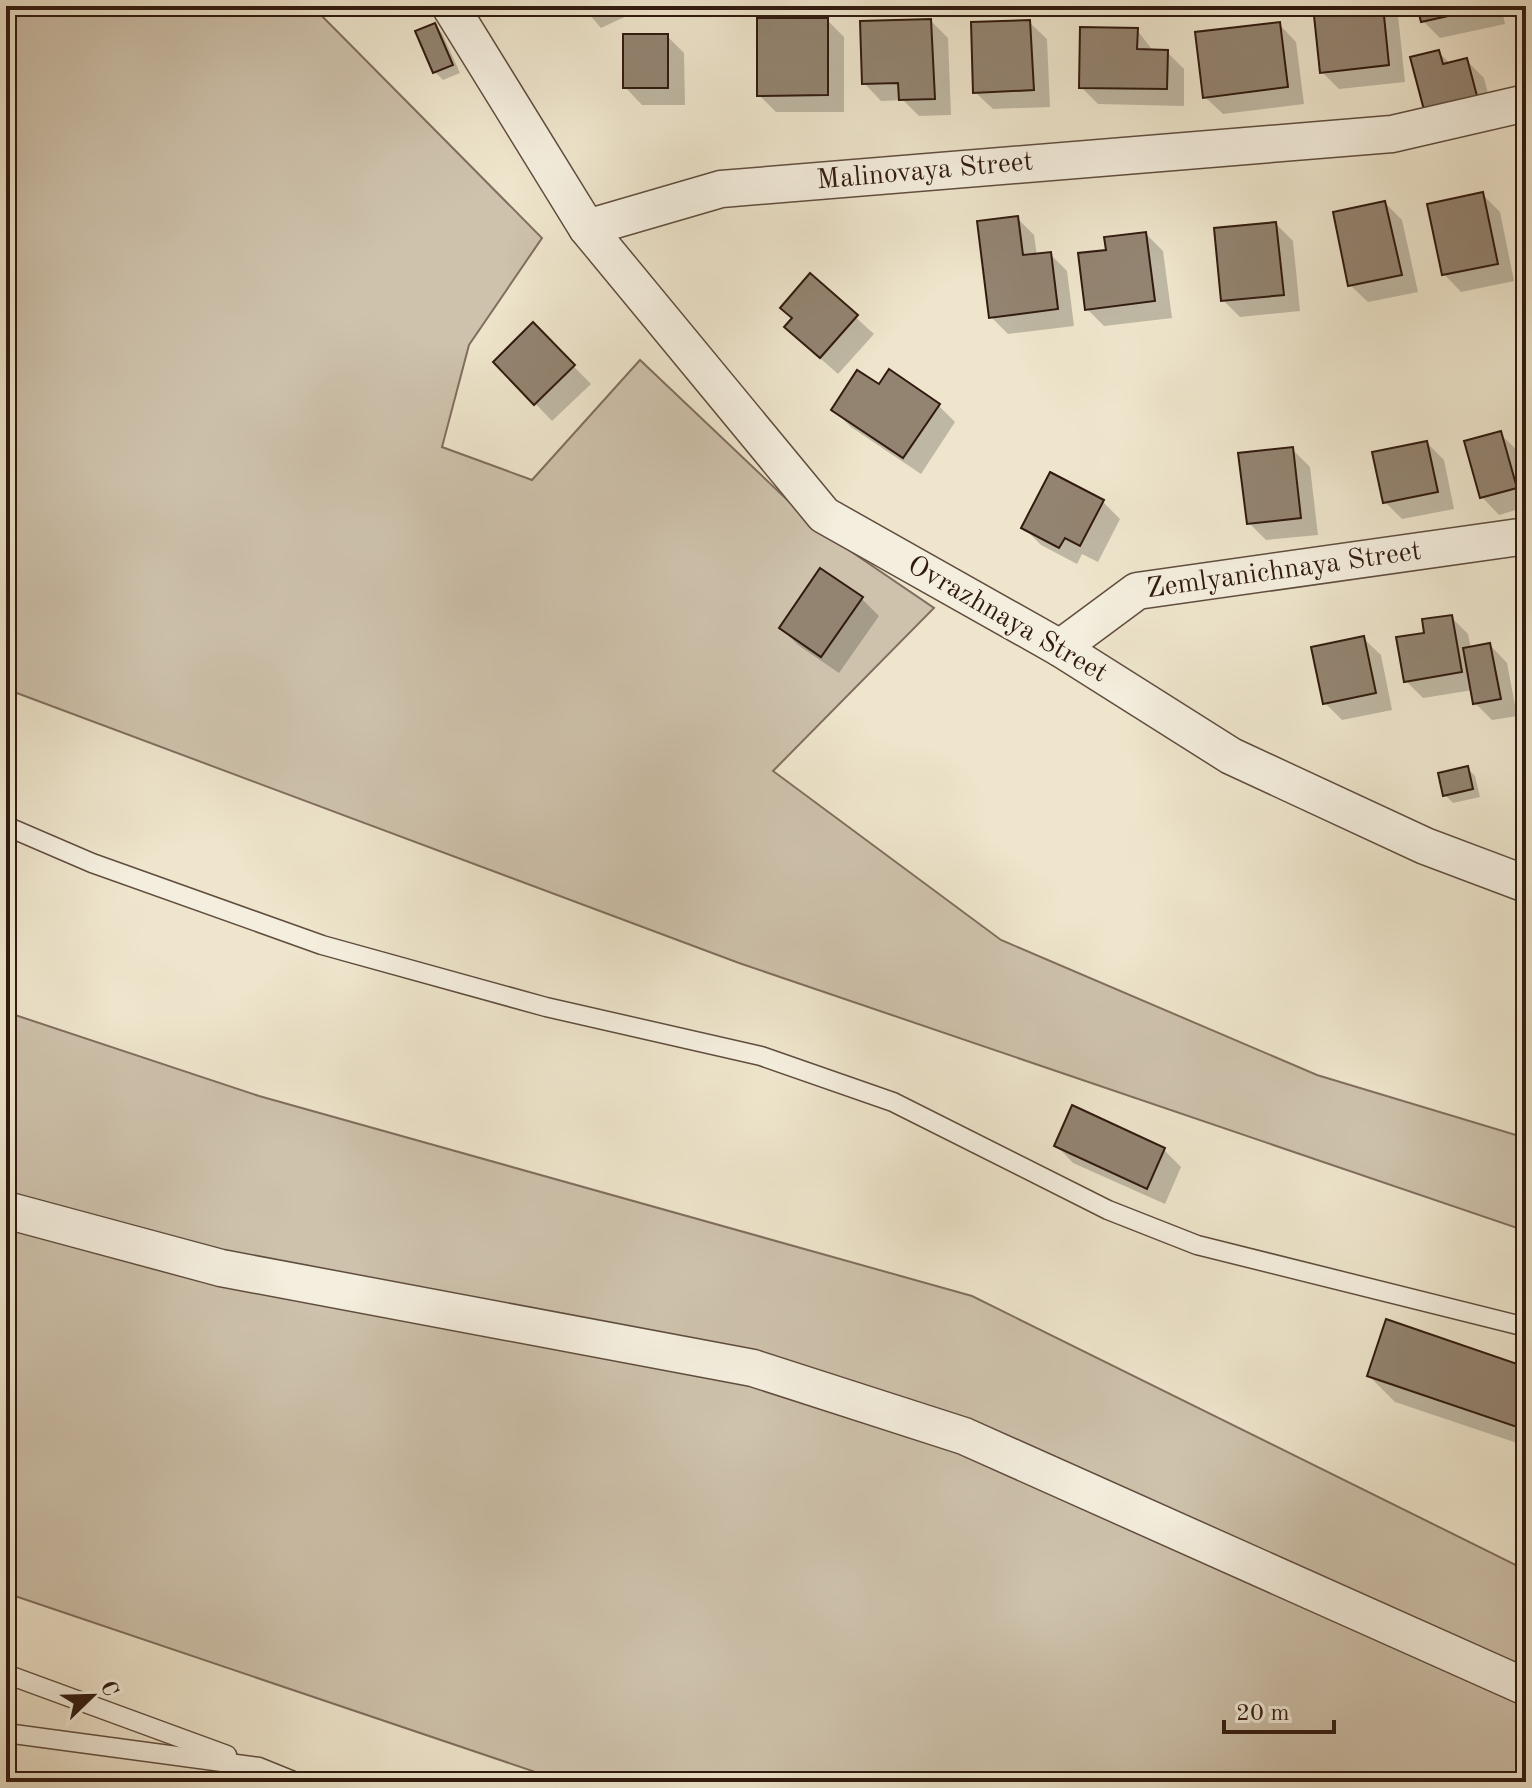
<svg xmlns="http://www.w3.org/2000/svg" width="1532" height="1788" font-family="'Old Standard TT',serif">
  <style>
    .green { fill: #cec2ac; stroke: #806e5e; stroke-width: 2 }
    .shadow { fill: #0003 }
    .building { fill: #938471; stroke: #311a0f; stroke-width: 2 }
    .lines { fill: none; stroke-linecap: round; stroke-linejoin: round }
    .lane-casing { stroke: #604d3e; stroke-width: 21 }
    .street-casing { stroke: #604d3e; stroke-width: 39 }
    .lane { stroke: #f4eede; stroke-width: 18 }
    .street { stroke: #f4eede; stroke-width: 36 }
    .labels { text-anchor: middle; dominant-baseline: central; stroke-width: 6; stroke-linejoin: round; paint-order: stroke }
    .street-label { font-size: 28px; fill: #311a0f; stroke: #f4eede }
  </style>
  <rect width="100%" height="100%" fill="#eee5cc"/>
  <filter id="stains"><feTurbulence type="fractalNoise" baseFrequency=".0025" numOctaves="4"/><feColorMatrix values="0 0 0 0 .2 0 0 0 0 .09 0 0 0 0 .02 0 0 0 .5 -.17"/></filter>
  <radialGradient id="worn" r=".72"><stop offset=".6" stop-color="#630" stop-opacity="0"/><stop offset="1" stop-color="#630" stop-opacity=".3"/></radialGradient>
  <!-- green -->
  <g class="green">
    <polygon points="6,6 312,6 542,238 469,345 442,447 532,480 640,360 818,529 934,608 773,771 1001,940 1317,1075 1526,1138 1526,1231 739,963 6,689"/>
    <polygon points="6,1012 259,1096 972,1296 1526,1570 1526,1782 565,1782 6,1593"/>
  </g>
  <!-- shadow -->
  <g class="shadow">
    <polygon points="582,6 648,6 601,28"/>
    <polygon points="1315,6 1389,6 1398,15 1405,82 1339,89 1322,72"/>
    <polygon points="1419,6 1501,6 1505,24 1440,38 1423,21"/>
    <polygon points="827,20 844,37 844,112 776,112 759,95"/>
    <polygon points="931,21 948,38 951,115 919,116 903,100 881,101 864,83"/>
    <polygon points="1029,22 1047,39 1050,107 993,109 975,92"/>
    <polygon points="1279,24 1296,42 1304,104 1223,114 1205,97"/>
    <polygon points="434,25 442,33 460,73 443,80 435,72 418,32"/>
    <polygon points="1137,30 1154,52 1167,52 1184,69 1184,106 1098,104 1081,87"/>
    <polygon points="667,36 684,53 685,105 642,105 625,87"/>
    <polygon points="1438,52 1451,64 1466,60 1484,78 1493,113 1443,126"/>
    <polygon points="1482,194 1500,212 1514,281 1461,292 1444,274"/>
    <polygon points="1385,203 1402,220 1418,292 1368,302 1350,285"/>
    <polygon points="1017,218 1034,235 1037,256 1050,254 1067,271 1074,326 1008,334 991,317"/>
    <polygon points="1276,224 1293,241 1300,311 1240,317 1223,300"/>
    <polygon points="1146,234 1163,251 1172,318 1104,326 1087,309 1108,252"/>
    <polygon points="810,276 874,334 838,374 804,344 794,319"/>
    <polygon points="533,325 591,384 552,421 496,362"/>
    <polygon points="879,387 938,405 955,422 921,474 851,427 834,410"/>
    <polygon points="1500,434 1518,451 1526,480 1526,507 1499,515 1482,497"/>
    <polygon points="1427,443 1444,460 1454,509 1402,519 1385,502"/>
    <polygon points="1292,449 1310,467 1318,535 1266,540 1249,523"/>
    <polygon points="1051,475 1103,502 1120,519 1098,562 1082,554 1077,564 1041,545 1024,528"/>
    <polygon points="821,571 862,599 879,616 839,673 798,645 781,628"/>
    <polygon points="1451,617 1468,634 1471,649 1490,645 1507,663 1517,716 1492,720 1475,703 1473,690 1423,698 1406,681 1426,634"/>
    <polygon points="1363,638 1381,655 1392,710 1342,720 1325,703"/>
    <polygon points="1467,768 1475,776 1480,797 1453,803 1445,795"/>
    <polygon points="1073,1108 1164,1150 1181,1167 1165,1204 1073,1163 1056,1145"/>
    <polygon points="1526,1369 1526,1446 1395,1402 1369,1376"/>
  </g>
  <!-- building -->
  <g class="building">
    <polygon points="1313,6 1383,6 1389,65 1320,73"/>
    <polygon points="1417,6 1489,6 1489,7 1421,22"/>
    <polygon points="757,18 828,18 828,95 757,96"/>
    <polygon points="931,19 935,99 899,100 898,83 862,84 860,21"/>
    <polygon points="1030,20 1034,90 973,93 971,22"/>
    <polygon points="1280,22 1288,87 1203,98 1195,32"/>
    <polygon points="435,23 453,65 433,73 415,31"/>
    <polygon points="1080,27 1138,28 1137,49 1168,50 1167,89 1079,88"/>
    <rect x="623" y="34" width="45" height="54"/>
    <polygon points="1439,50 1443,64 1467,58 1477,96 1424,110 1410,57"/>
    <polygon points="1483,192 1498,264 1442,275 1427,204"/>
    <polygon points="1385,201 1402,275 1348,286 1333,212"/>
    <polygon points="1018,216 1023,255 1051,252 1058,309 989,318 977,221"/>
    <polygon points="1276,222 1284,295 1221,301 1214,228"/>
    <polygon points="1146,232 1155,301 1085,310 1078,253 1106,250 1104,237"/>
    <polygon points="810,273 858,315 820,358 784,327 792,318 780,308"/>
    <polygon points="533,322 575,365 534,405 493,362"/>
    <polygon points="889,369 940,404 903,458 831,410 857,370 879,384"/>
    <polygon points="1501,431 1517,488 1480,498 1464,441"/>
    <polygon points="1427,441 1438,492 1383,503 1372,452"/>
    <polygon points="1293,447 1301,518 1247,524 1238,453"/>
    <polygon points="1050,472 1104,500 1080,546 1065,538 1059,548 1021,528"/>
    <polygon points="820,568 863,597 821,657 779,628"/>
    <polygon points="1452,615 1462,672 1404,682 1396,637 1424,633 1422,619"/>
    <polygon points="1364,636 1376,693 1323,704 1311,647"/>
    <polygon points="1490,643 1501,699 1473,704 1463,648"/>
    <polygon points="1468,766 1473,789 1443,796 1438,773"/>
    <polygon points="1072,1105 1165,1148 1147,1189 1054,1146"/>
    <polygon points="1386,1319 1526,1367 1526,1430 1367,1376"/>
  </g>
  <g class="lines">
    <defs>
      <g id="lane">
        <polyline points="6,826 92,863 322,945 546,1007 761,1056 893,1102 1108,1210 1197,1245 1526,1327"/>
        <polyline points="6,1674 227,1755"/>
        <polyline points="6,1733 259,1767 296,1782"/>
      </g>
      <g id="street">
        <polyline points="450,6 587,228 824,515 1060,648 1231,756 1425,846 1526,884"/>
        <polyline points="587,228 721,189 1392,134 1526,103"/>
        <polyline points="1060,648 1137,591 1526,536"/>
        <polyline points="6,1210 221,1268 753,1368 964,1436 1526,1687"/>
      </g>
    </defs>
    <!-- lane casing -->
    <use href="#lane" class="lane-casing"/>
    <!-- street casing -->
    <use href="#street" class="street-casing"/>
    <!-- lane -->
    <use href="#lane" class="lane"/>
    <!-- street -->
    <use href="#street" class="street"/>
  </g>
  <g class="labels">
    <!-- street labels -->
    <g class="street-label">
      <text transform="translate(925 172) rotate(-5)">Malinovaya Street</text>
      <text transform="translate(1284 571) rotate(-8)">Zemlyanichnaya Street</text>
      <text transform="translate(1007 620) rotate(30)">Ovrazhnaya Street</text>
    </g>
  </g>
  <!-- margin -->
  <rect width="1532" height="1788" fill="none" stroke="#eee5cc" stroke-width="32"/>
  <rect x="8" y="8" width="1516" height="1772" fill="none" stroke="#311a0f" stroke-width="4"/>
  <rect x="16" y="16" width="1500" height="1756" fill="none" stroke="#311a0f" stroke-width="2"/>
  <!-- north arrow -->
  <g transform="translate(92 1696) rotate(67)" stroke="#f4eede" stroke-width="6" paint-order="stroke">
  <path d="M0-6L14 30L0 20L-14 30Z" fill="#311a0f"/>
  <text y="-12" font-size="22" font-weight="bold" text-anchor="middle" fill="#311a0f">С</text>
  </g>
  <!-- scale -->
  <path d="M1224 1720v12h110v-12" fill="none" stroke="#311a0f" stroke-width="4"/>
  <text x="1236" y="1720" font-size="24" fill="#311a0f" stroke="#f4eede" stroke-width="6" paint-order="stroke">20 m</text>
  <rect width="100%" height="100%" filter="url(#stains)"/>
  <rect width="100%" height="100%" fill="url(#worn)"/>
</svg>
